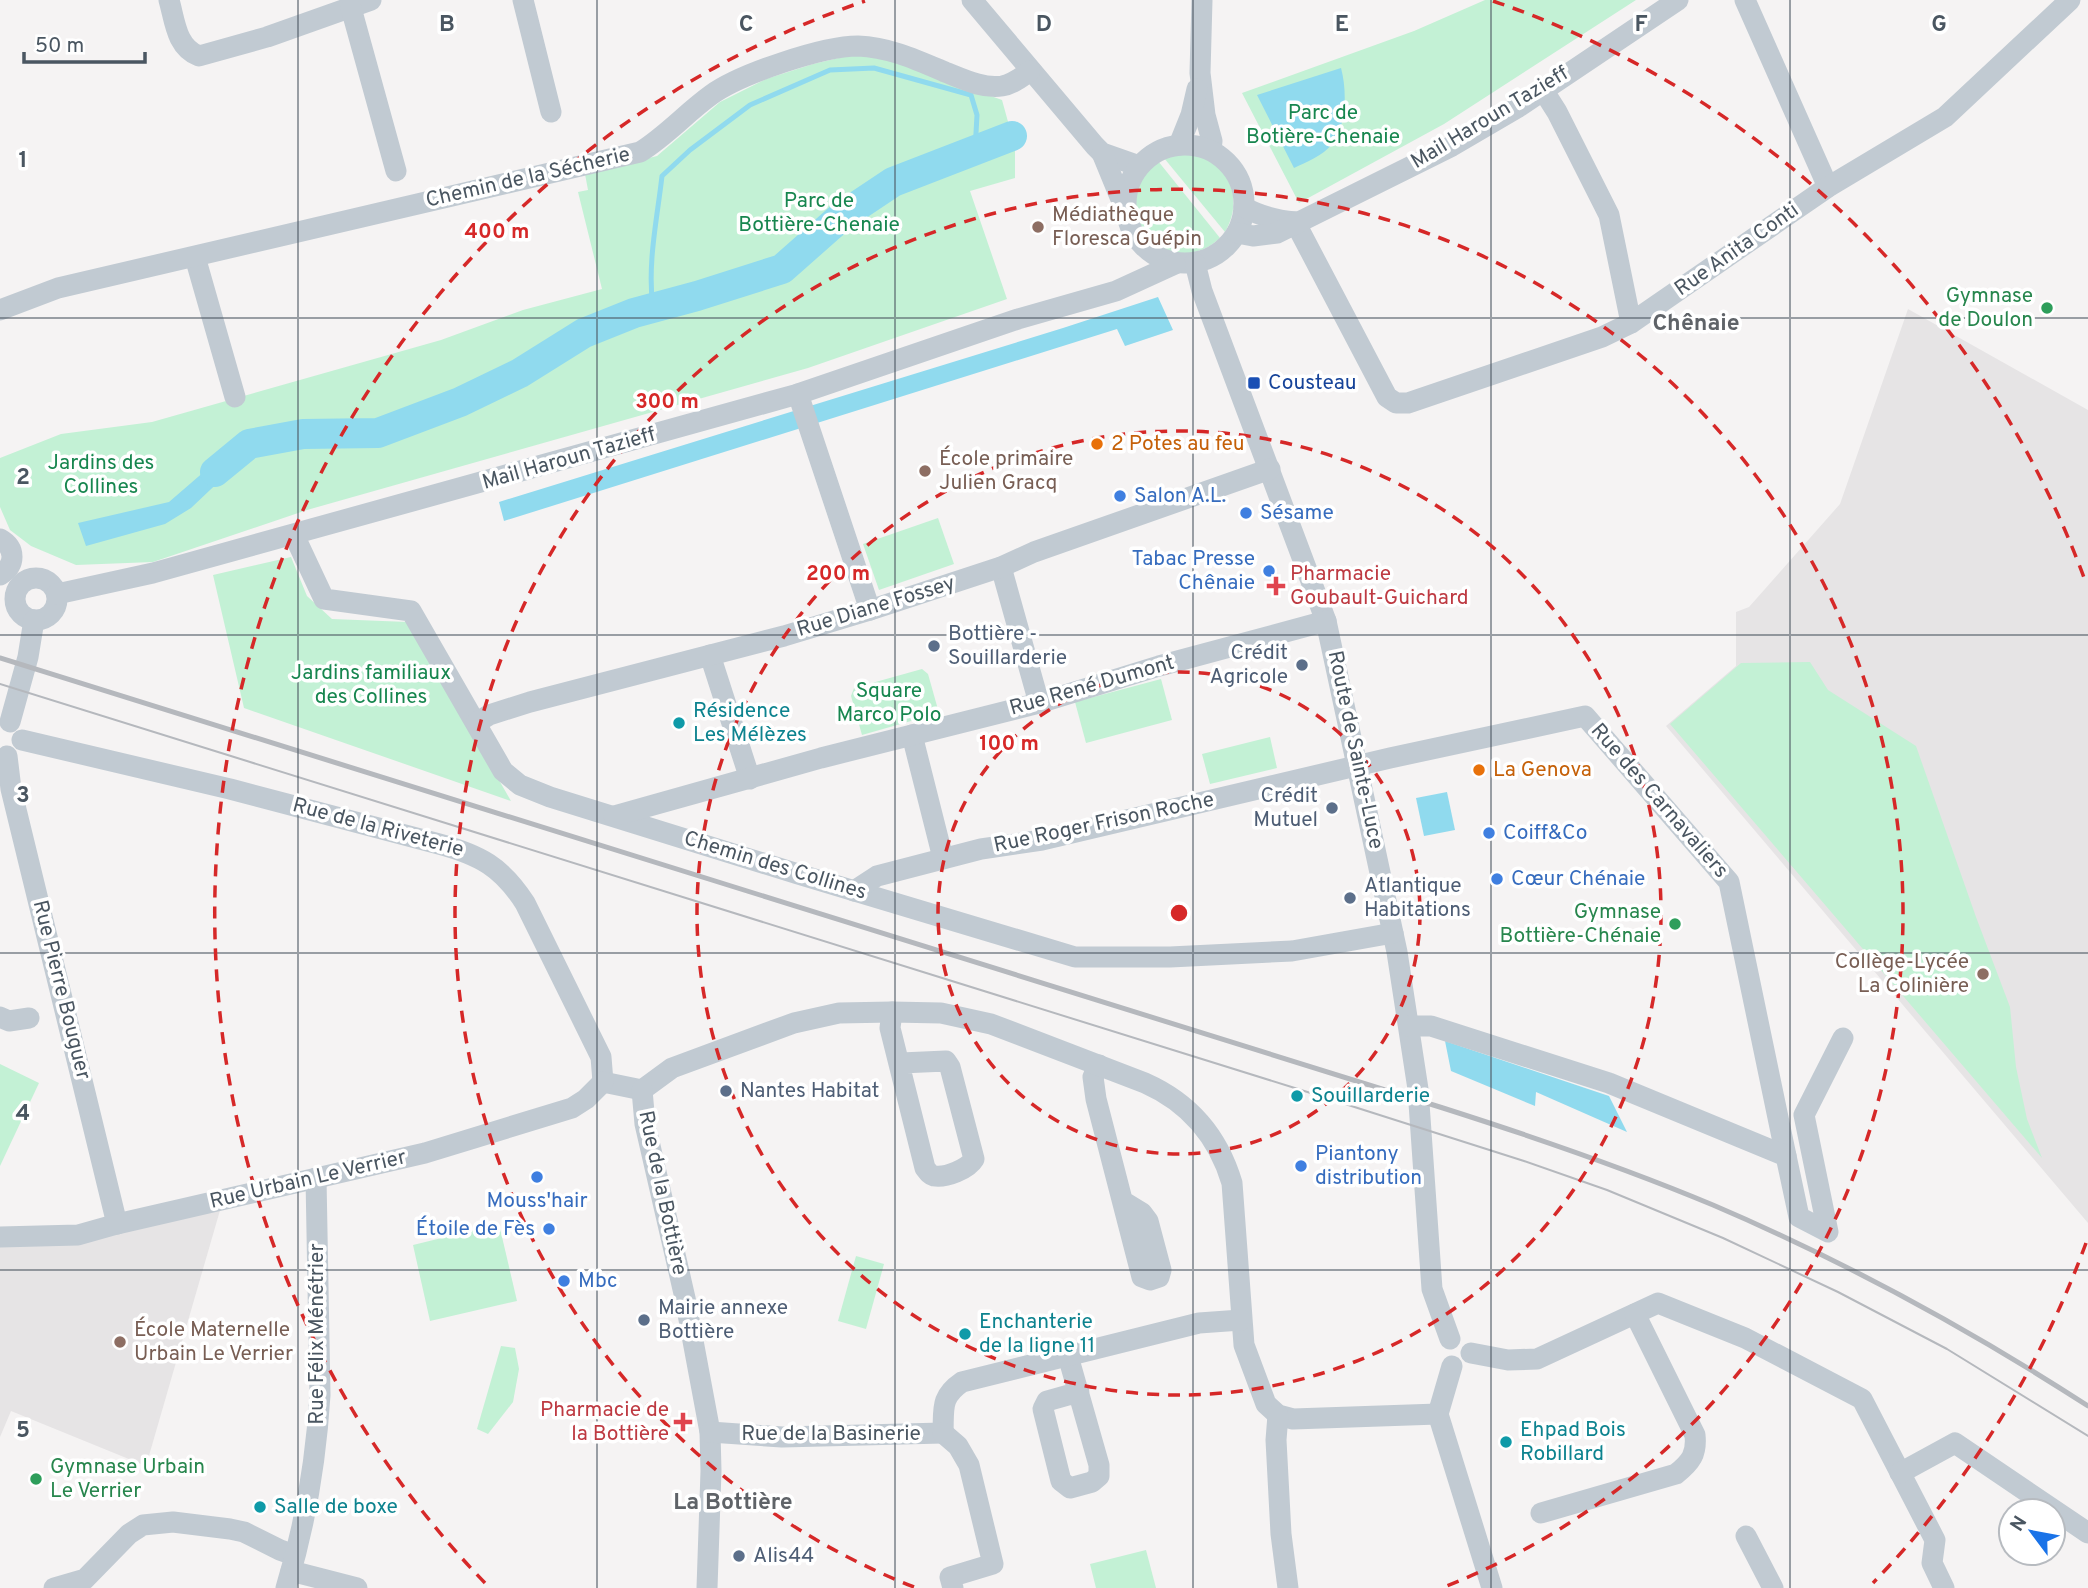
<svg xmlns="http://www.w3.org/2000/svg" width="2088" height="1588" font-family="Overpass,sans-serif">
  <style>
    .education { fill: #e6e4e5 }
    .green { fill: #c3f1d5 }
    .water { fill: #90daee }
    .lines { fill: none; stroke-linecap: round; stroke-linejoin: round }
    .stream { stroke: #90daee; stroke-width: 5 }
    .river { stroke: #90daee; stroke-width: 30 }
    .minor { stroke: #c1cad2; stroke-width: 21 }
    .tram { stroke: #b5b8bd; stroke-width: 2 }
    .rail { stroke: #b5b8bd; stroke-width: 5 }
    .grid { fill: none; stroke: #4a5661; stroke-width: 2; stroke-opacity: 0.55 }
    .ring { fill: none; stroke: #d62828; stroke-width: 3.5; stroke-dasharray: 12 9 }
    .education-dot { fill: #8d6e63; stroke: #fff; stroke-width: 2.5 }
    .leisure-dot { fill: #2e9e5b; stroke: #fff; stroke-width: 2.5 }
    .transit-dot { fill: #1a4fb4; stroke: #fff; stroke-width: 2.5 }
    .food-dot { fill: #e8710a; stroke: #fff; stroke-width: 2.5 }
    .shop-dot { fill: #3f7fe0; stroke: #fff; stroke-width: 2.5 }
    .health-dot { fill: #e0444e; stroke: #fff; stroke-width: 2.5 }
    .service-dot { fill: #5c6f8a; stroke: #fff; stroke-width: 2.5 }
    .culture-dot { fill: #0f9aa8; stroke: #fff; stroke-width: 2.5 }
    .labels { text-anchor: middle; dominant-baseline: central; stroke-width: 7; stroke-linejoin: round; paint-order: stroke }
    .park-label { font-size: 21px; fill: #17864f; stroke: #fff }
    .street-label { font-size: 21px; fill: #4a5661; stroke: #fff }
    .education-label { font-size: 21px; fill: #785e54; stroke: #fff; text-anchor: start }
    .leisure-label { font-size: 21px; fill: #27864d; stroke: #fff; text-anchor: end }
    .transit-label { font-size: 21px; fill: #164399; stroke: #fff; text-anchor: start }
    .food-label { font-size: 21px; fill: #c56008; stroke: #fff; text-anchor: start }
    .shop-label { font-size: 21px; fill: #366cbe; stroke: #fff; text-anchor: start }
    .health-label { font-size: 21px; fill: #be3a42; stroke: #fff; text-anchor: start }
    .service-label { font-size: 21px; fill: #4e5e75; stroke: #fff; text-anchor: start }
    .culture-label { font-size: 21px; fill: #0d838f; stroke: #fff; text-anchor: start }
    .neighbourhood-label { font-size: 23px; font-weight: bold; fill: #5f6368; stroke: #fff }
    .grid-label { font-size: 23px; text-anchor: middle; font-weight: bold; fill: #4a5661; stroke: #fff; stroke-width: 7; stroke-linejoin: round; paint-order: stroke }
    .centre { fill: #d62828; stroke: #fff; stroke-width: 3.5 }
    .ring-label { font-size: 21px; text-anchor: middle; font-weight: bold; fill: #d62828; stroke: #fff; stroke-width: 7; stroke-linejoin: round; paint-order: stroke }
  </style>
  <rect width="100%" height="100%" fill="#f5f3f3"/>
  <!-- education -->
  <g class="education">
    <polygon points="1908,309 2088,410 2088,1223 1666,726 1736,666 1736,612 1749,607 1840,504"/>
    <polygon points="223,1200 146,1466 11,1411 0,1437 0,1233 27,1238"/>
  </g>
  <!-- green -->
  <g class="green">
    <polygon points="1485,0 1636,0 1444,124 1299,203 1242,93 1414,31"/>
    <polygon points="876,55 1002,100 1015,147 1015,178 970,191 1007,299 808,368 307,510 153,562 76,565 31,546 10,530 0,507 0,458 61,434 152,422 441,340 523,310 602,289 578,192 588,190 585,174 657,156 720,102 766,79 813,64 847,56"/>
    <path d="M1181 153C1224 154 1247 194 1225 232L1164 158Z"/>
    <path d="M1158 161 1220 238C1164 289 1097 200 1158 161Z"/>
    <polygon points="938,518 954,564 879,590 863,544"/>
    <polygon points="291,557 307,596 332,619 408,622 511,801 244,708 213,575"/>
    <polygon points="1810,662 1828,690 1916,746 1976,917 2010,1007 2016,1067 2027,1119 2042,1158 1670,724 1741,663"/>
    <polygon points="922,669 928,674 939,713 862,735 851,696 854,688"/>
    <polygon points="1161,679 1172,720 1086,743 1075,702"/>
    <polygon points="1270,737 1277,768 1210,784 1202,754"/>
    <polygon points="0,1064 39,1083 0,1166"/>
    <polygon points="499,1224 517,1301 430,1321 413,1245"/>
    <polygon points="856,1256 884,1264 866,1329 838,1321"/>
    <polygon points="501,1346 515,1348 519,1369 513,1402 488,1434 477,1429"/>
    <polygon points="1146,1550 1156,1588 1096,1588 1090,1564"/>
  </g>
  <!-- water -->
  <g class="water">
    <path d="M1341 68C1347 90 1347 125 1332 144 1323 156 1306 162 1294 168L1257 95Z"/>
    <polygon points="1158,297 1173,330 1125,346 1117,329 504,521 499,502 1063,328"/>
    <polygon points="242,439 247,455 191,508 165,524 86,546 78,523 169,502"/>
    <polygon points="1447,792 1455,830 1424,836 1416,798"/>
    <polygon points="1445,1041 1609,1096 1627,1132 1536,1092 1535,1106 1451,1071"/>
  </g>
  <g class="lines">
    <!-- stream -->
    <path class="stream" d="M653 308C647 264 657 220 662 176L690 150 750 105 830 70 874 68 971 95 977 115 975 151"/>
    <!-- river -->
    <polyline class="river" points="215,472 249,444 303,434 378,433 460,402 520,373 584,333 634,313 697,296 782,269 842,216 893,182 1012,136"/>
    <!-- minor -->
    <g class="minor">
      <path d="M169 0C175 21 176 47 199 56L267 37 371 0"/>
      <polyline points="523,0 551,112"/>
      <polyline points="972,0 1095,146 1102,153 1139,166"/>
      <polyline points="1202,0 1200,73 1205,115 1212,141 1211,150"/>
      <polyline points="1745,0 1828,187"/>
      <polyline points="351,8 396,171"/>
      <polyline points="1543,90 1557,112 1609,215 1631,323"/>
      <circle cx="1185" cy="204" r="59"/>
      <polyline points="1179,145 1191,115 1197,89"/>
      <polyline points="1102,153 1125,209"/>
      <path d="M1244 207C1259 216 1277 220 1295 222"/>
      <polyline points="1295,222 1387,397 1396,403 1408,403 1602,337 1631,323 1828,187 1945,117 2070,0"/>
      <polyline points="1237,233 1253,236 1277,233 1452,146 1517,108 1678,0"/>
      <polyline points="195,257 235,397"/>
      <polyline points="1195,263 1202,291 1326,621 1397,952 1418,1089 1432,1289 1450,1339"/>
      <path d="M0 310 58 288 640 152C666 136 686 113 711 95 740 74 823 46 858 46 889 47 917 60 945 72 963 79 983 89 1002 86 1013 84 1022 77 1030 71"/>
      <polyline points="798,394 870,610"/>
      <polyline points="294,535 324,599 411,611 503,771 520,785 550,797 798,874 1075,957 1170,957 1292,951 1393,933"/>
      <path d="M0 539C16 548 16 565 0 575"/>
      <polyline points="1001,567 1039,703"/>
      <circle cx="36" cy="599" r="21"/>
      <polyline points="57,594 153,573 798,394 1018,319 1116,291 1175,264"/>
      <polyline points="710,655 750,779"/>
      <polyline points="10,722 28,657 34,620"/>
      <polyline points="476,723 489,715 530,702 784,636 870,610 1001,567 1034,552 1270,469"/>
      <polyline points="912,735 943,858"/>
      <path d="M22 740 230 789 439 844C480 855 502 867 525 903L601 1057 603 1082"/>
      <polyline points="7,756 11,789 117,1224"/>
      <polyline points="614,816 821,758 1039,703 1159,666 1326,621"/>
      <polyline points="854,891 877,876 981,849 1042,840 1390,758 1585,716 1729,882 1786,1156"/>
      <path d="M892 1012 890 1028 925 1168C928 1172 930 1175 934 1176 946 1178 968 1169 974 1159L950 1067 946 1061 901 1063"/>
      <polyline points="0,1017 9,1021 29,1018"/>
      <polyline points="1409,1026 1431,1026 1609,1083 1786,1156 1799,1217 1828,1232 1804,1115 1843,1038"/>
      <polyline points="1099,1065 1093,1077 1096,1099 1142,1277 1150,1280 1159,1277 1161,1270 1148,1221 1142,1213 1124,1202"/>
      <polyline points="603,1082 642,1090"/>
      <path d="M642 1090 672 1068 794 1023 839 1013 892 1012 941 1013 991 1024 1145 1083C1190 1103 1218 1136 1232 1183L1244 1345 1266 1404 1278 1415 1293 1419 1438 1414"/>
      <polyline points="642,1090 645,1124 685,1298 710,1432 711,1471 707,1588"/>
      <polyline points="0,1237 78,1235 117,1224 425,1153 572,1108 586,1099 603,1082"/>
      <polyline points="1471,1353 1508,1360 1537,1359 1658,1303 1745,1338 1862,1399 1935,1540 1932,1563 1944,1588"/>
      <polyline points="1068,1356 1099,1465 1099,1476 1092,1482 1070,1488 1061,1481 1043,1409 1047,1401 1079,1392"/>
      <polyline points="1452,1366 1438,1414 1492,1588"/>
      <polyline points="1278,1415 1276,1440 1281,1534 1288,1588"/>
      <path d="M710 1432 782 1437 943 1433C944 1409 940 1397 962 1382L1199 1323 1241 1320"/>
      <polyline points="943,1433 958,1446 969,1465 993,1564 950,1577 953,1588"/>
      <polyline points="1900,1473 1955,1443 2088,1533"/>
      <path d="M1541 1513 1676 1474C1691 1462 1697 1454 1695 1435L1635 1314"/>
      <polyline points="1746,1536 1773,1588"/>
      <polyline points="291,1571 357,1588"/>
      <polyline points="54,1588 85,1579 129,1534 143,1525 173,1522 230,1529 244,1532 280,1550 294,1555"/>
      <path d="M286 1588C305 1526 316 1460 320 1395L316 1178"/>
    </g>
    <!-- tram -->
    <polyline class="tram" points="0,684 1298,1089 1524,1161 1607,1190 1723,1238 1838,1292 1947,1349 2088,1436"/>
    <!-- rail -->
    <path class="rail" d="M0 658 1443 1108C1534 1137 1625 1168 1713 1205 1844 1261 1969 1329 2088 1406"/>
  </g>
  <!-- grid -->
  <path class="grid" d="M298 0V1588M597 0V1588M895 0V1588M1193 0V1588M1491 0V1588M1790 0V1588M0 318H2088M0 635H2088M0 953H2088M0 1270H2088"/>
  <!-- distance rings -->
  <g class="ring">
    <circle cx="1179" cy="913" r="241"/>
    <circle cx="1179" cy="913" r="482"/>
    <path d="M914 1587A724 724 0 1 1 1444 1587"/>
    <path d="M2086 1243A965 965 0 0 1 1873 1583M485 1583A965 965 0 0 1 865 1M1493 1A965 965 0 0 1 2086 583"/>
  </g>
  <!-- markers -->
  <g class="education-dot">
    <circle cx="1038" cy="227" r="7"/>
    <circle cx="925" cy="471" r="7"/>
    <circle cx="1983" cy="974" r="7"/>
    <circle cx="120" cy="1342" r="7"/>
  </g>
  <g class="leisure-dot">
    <circle cx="2047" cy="308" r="7"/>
    <circle cx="1675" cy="924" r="7"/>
    <circle cx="36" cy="1479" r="7"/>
  </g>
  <rect class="transit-dot" x="1247" y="376" width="14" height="14" rx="3.5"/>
  <g class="food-dot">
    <circle cx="1097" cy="444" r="7"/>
    <circle cx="1479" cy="770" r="7"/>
  </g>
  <g class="shop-dot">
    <circle cx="1120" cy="496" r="7"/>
    <circle cx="1246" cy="513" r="7"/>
    <circle cx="1269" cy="571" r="7"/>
    <circle cx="1489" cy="833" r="7"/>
    <circle cx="1497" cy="879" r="7"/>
    <circle cx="1301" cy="1166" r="7"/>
    <circle cx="537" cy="1177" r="7"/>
    <circle cx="549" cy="1229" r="7"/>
    <circle cx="564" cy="1281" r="7"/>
  </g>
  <g class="health-dot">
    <path d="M1272.5 575.5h7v7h7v7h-7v7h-7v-7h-7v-7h7z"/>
    <path d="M679.5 1411.5h7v7h7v7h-7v7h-7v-7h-7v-7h7z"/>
  </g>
  <g class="service-dot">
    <circle cx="934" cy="646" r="7"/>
    <circle cx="1302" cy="665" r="7"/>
    <circle cx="1332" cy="808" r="7"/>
    <circle cx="1350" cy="898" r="7"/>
    <circle cx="726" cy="1091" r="7"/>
    <circle cx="644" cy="1320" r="7"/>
    <circle cx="739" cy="1556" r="7"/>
  </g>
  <g class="culture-dot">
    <circle cx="679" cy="723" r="7"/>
    <circle cx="1297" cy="1096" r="7"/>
    <circle cx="965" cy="1334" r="7"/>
    <circle cx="1506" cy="1442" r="7"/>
    <circle cx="260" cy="1507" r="7"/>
  </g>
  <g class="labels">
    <!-- park labels -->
    <g class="park-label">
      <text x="1323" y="113">Parc de<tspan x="1323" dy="24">Botière-Chenaie</tspan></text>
      <text x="819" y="201">Parc de<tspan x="819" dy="24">Bottière-Chenaie</tspan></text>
      <text x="101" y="463">Jardins des<tspan x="101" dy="24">Collines</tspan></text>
      <text x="371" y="673">Jardins familiaux<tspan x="371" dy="24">des Collines</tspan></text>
      <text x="889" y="691">Square<tspan x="889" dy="24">Marco Polo</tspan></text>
    </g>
    <!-- street labels -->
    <g class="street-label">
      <text transform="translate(1490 118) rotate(-31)">Mail Haroun Tazieff</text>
      <text transform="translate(528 178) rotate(-13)">Chemin de la Sécherie</text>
      <text transform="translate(1737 250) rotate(-35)">Rue Anita Conti</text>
      <text transform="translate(569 459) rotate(-16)">Mail Haroun Tazieff</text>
      <text transform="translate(876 607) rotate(-17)">Rue Diane Fossey</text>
      <text transform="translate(1092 686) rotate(-16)">Rue René Dumont</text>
      <text transform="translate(1355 750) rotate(78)">Route de Sainte-Luce</text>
      <text transform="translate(1659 801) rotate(49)">Rue des Carnavaliers</text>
      <text transform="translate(1104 823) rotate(-12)">Rue Roger Frison Roche</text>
      <text transform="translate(378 828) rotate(15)">Rue de la Riveterie</text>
      <text transform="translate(775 866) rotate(17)">Chemin des Collines</text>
      <text transform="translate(61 990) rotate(76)">Rue Pierre Bouguer</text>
      <text transform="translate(308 1180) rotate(-13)">Rue Urbain Le Verrier</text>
      <text transform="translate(662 1193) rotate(78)">Rue de la Bottière</text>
      <text transform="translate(317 1334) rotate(-90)">Rue Félix Ménétrier</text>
      <text x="831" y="1434">Rue de la Basinerie</text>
    </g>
    <!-- education labels -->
    <g class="education-label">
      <text x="1052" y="215">Médiathèque<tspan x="1052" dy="24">Floresca Guépin</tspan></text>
      <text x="939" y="459">École primaire<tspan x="939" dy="24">Julien Gracq</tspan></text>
      <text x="1969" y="962" text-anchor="end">Collège-Lycée<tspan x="1969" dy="24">La Colinière</tspan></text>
      <text x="134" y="1330">École Maternelle<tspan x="134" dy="24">Urbain Le Verrier</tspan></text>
    </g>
    <!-- leisure labels -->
    <g class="leisure-label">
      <text x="2033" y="296">Gymnase<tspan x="2033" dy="24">de Doulon</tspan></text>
      <text x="1661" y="912">Gymnase<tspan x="1661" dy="24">Bottière-Chénaie</tspan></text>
      <text x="50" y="1467" text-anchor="start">Gymnase Urbain<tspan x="50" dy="24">Le Verrier</tspan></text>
    </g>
    <!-- transit labels -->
    <g class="transit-label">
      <text x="1268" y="383">Cousteau</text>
    </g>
    <!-- food labels -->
    <g class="food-label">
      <text x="1111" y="444">2 Potes au feu</text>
      <text x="1493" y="770">La Genova</text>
    </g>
    <!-- shop labels -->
    <g class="shop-label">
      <text x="1134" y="496">Salon A.L.</text>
      <text x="1260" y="513">Sésame</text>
      <text x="1255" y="559" text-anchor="end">Tabac Presse<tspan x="1255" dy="24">Chênaie</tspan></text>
      <text x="1503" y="833">Coiff&amp;Co</text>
      <text x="1511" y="879">Cœur Chénaie</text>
      <text x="1315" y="1154">Piantony<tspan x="1315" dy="24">distribution</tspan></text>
      <text x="537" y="1201" text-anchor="middle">Mouss'hair</text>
      <text x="535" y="1229" text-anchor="end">Étoile de Fès</text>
      <text x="578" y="1281">Mbc</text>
    </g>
    <!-- health labels -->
    <g class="health-label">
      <text x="1290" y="574">Pharmacie<tspan x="1290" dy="24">Goubault-Guichard</tspan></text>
      <text x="669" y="1410" text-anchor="end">Pharmacie de<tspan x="669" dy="24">la Bottière</tspan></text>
    </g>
    <!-- service labels -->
    <g class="service-label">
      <text x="948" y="634">Bottière -<tspan x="948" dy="24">Souillarderie</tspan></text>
      <text x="1288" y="653" text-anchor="end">Crédit<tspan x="1288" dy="24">Agricole</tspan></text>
      <text x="1318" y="796" text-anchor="end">Crédit<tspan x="1318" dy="24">Mutuel</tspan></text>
      <text x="1364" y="886">Atlantique<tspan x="1364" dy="24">Habitations</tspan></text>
      <text x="740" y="1091">Nantes Habitat</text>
      <text x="658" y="1308">Mairie annexe<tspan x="658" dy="24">Bottière</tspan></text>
      <text x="753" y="1556">Alis44</text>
    </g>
    <!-- culture labels -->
    <g class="culture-label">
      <text x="693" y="711">Résidence<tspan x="693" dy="24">Les Mélèzes</tspan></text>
      <text x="1311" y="1096">Souillarderie</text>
      <text x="979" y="1322">Enchanterie<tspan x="979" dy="24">de la ligne 11</tspan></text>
      <text x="1520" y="1430">Ehpad Bois<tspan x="1520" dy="24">Robillard</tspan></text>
      <text x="274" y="1507">Salle de boxe</text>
    </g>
    <!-- neighbourhood labels -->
    <g class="neighbourhood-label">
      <text x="1696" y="324">Chênaie</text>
      <text x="733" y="1503">La Bottière</text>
    </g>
  </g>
  <g class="grid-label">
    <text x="447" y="31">B</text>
    <text x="746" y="31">C</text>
    <text x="1044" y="31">D</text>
    <text x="1342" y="31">E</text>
    <text x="1641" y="31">F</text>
    <text x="1939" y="31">G</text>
    <text x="23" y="167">1</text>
    <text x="23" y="484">2</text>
    <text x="23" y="802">3</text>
    <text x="23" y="1120">4</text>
    <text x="23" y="1437">5</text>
  </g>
  <circle cx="1179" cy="913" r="10" class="centre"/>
  <g class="ring-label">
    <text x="497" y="238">400 m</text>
    <text x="667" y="408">300 m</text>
    <text x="838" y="580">200 m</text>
    <text x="1009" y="750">100 m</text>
  </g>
  <!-- north arrow -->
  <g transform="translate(2032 1532) rotate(302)"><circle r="33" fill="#ffffff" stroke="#b7bbc0" stroke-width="2"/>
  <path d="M0-5L12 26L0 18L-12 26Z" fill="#1a73e8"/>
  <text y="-10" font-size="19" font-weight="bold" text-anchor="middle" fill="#4a5661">N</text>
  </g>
  <!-- scale -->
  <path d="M24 52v10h121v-10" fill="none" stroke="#4a5661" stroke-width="3.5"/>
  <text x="35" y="52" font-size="21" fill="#4a5661" stroke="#ffffff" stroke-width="5" paint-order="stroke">50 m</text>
</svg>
